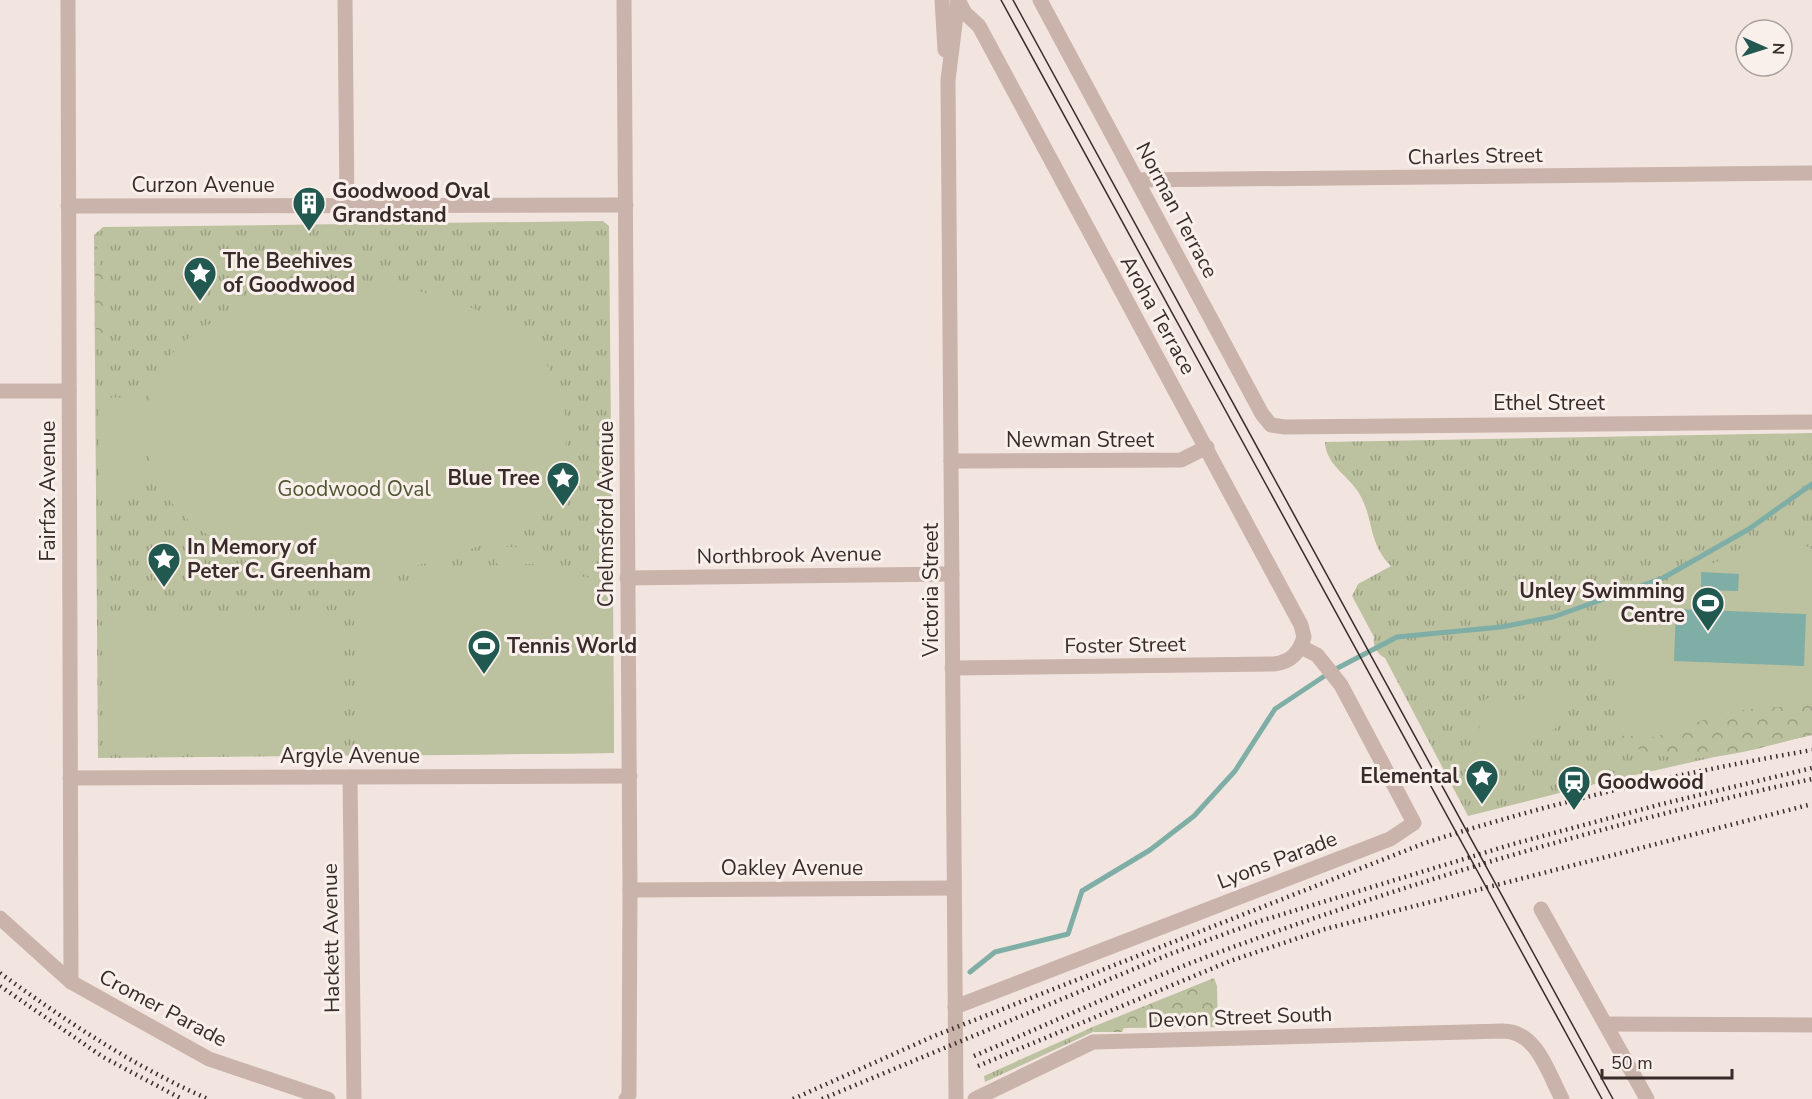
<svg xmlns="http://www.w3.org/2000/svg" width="1812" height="1099" font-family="'Nunito Sans',sans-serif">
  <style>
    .grass { fill: url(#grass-tufts) }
    .forest { fill: url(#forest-crowns) }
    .pitch { fill: #bcc19f }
    .water { fill: #7faea6 }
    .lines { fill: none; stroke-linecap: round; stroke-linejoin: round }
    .stream { stroke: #7faea6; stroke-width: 5 }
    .minor { stroke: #cab3ab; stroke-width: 15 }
    .tertiary { stroke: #cab3ab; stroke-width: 15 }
    .tram { stroke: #382b2a; stroke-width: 1.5 }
    .rail { stroke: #382b2a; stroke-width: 4.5; stroke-dasharray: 1.5 4.5; stroke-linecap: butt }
    .labels { text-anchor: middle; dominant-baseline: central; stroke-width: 6; stroke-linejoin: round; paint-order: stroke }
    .street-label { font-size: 21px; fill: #382b2a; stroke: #f9f0eb }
    .poi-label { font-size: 21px; font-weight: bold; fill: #382b2a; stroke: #f9f0eb; text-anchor: start }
    .park-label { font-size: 21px; fill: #4f552f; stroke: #f9f0eb }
  </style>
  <defs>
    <pattern id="grass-tufts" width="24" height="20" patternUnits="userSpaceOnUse" patternTransform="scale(1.5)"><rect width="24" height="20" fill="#bcc19f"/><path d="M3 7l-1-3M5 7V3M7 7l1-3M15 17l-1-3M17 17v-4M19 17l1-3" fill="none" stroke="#9a9d82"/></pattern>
    <pattern id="forest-crowns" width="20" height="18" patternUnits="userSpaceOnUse" patternTransform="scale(1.5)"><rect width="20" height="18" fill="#bcc19f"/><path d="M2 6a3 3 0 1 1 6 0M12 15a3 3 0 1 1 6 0" fill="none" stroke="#9a9d82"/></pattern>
  </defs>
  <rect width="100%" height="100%" fill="#f2e5df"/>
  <!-- grass -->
  <g class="grass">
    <polygon points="603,221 609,226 614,753 98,758 94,235 103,227"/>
    <path d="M1812 433V735L1595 784 1468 816 1385 658C1378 655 1372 645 1374 637L1352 596 1358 584 1391 566C1368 543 1374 520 1360 495 1349 475 1326 466 1325 442Z"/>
    <polygon points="1095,1026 1093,1032 985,1082 984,1076"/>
  </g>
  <!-- forest -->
  <g class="forest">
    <polygon points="95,236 107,299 103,332 96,339"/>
    <path d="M1812 704V735C1747 750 1674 779 1614 735L1654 737 1729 711Z"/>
    <polygon points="1214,978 1217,986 1218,1027 1124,1028 1122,1032 1093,1032 1095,1026"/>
  </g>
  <!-- pitch -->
  <g class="pitch">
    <path d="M356 283C440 287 557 321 566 420 568 443 564 465 553 485 512 559 371 584 295 569 218 553 139 506 146 419 148 395 154 374 170 356 201 322 255 297 300 288 318 284 338 284 356 283Z"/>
    <polygon points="143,397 144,493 99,494 98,398"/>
    <polygon points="1774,529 1812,549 1812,704 1729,711 1654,737 1614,735 1617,660 1602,659 1604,616 1628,617 1629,607 1635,607 1635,598 1644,598 1644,592 1719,561"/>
    <rect x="497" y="547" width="38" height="17"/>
    <polygon points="541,565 547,569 613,583 614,753 357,756 354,598 454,566"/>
    <polygon points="343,610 343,752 103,753 102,612"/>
    <path d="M1561 682 1567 721 1511 756 1501 754 1479 730C1480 723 1480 711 1483 704 1489 692 1506 694 1514 701L1540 695Z"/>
    <polygon points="1483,745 1490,748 1489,752 1499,764 1495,773 1481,777 1480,780 1469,776 1463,762 1468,750"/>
  </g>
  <!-- water -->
  <g class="water">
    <polygon points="1701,572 1739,574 1738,591 1701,590"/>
    <polygon points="1676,609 1806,614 1804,666 1674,661"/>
  </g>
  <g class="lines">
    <!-- stream -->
    <polyline class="stream" points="970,972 995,952 1068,934 1082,891 1150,850 1194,816 1235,771 1275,709 1332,671 1397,637 1501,627 1553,617 1663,578 1749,529 1812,484"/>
    <!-- minor -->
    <g class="minor">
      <polyline points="68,0 71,982"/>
      <polyline points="345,0 347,206"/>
      <polyline points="624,0 630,890 629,1095 626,1099"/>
      <polyline points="1040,0 1262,414 1271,425 1285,427 1812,422"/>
      <polyline points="1138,180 1812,173"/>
      <polyline points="68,206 626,205"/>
      <polyline points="0,391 69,391"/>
      <polyline points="951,461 1181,460 1207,447"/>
      <polyline points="627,578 952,574"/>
      <path d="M952 668 1274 664C1291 662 1299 653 1304 637L1301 625 979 26 965 13 958 0"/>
      <polyline points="350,777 354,1099"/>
      <polyline points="70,778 630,776"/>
      <polyline points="630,890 954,888"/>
      <polyline points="1541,909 1647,1099"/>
      <polyline points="0,918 71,982 209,1059 328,1099"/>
      <polyline points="955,1007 1390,839 1414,823 1341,685 1317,655 1301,647"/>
      <polyline points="1606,1024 1812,1025"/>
      <path d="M975 1099 1093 1042 1503 1031C1537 1031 1548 1073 1562 1099"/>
    </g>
    <!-- tertiary -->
    <g class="tertiary">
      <polyline points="942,0 945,50"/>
      <polyline points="956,1099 948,80 958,0"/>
    </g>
    <!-- tram -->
    <g class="tram">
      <polyline points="1001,0 1602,1099"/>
      <polyline points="1013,0 1613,1099"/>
    </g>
    <!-- rail -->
    <g class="rail">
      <path d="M0 973C66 1021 133 1066 208 1099"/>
      <polyline points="0,986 103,1057 182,1099"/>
      <path d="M974 1056C1060 1019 1145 979 1233 947 1422 878 1616 821 1812 779"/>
      <polyline points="978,1066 1230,961 1325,929 1812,804"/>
      <path d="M793 1099 934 1036 1425 843C1552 802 1680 773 1812 750"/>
      <polyline points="822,1099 1170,954 1257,922 1513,844 1662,804 1812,768"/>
    </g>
  </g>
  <!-- icons -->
  <defs>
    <symbol id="building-pin" viewBox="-11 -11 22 30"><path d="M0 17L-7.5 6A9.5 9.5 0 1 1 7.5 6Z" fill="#215850" stroke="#f9f0eb"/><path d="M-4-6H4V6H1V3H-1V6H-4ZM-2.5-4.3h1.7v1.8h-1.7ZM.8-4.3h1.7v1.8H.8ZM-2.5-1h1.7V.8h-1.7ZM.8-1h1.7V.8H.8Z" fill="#fff"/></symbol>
    <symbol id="sight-pin" viewBox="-11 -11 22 30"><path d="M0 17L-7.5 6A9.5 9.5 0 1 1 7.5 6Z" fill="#215850" stroke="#f9f0eb"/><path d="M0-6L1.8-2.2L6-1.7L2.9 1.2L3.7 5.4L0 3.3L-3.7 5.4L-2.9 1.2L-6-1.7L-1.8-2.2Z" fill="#fff"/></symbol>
    <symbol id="stadium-pin" viewBox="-11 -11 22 30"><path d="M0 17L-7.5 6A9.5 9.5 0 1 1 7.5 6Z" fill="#215850" stroke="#f9f0eb"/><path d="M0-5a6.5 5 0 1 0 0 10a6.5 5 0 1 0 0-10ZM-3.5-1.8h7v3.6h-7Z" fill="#fff"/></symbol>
    <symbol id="station-pin" viewBox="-11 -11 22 30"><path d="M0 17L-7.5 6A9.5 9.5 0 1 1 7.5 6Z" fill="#215850" stroke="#f9f0eb"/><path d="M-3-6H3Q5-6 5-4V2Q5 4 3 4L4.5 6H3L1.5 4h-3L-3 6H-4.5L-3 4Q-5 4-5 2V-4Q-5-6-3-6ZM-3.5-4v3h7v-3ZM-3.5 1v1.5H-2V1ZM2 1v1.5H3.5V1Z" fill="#fff"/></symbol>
  </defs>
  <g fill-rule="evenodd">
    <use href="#building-pin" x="290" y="184" width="38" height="52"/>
    <use href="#sight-pin" x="181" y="254" width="38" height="52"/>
    <use href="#sight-pin" x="544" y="459" width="38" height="52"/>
    <use href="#sight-pin" x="145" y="540" width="38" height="52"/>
    <use href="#stadium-pin" x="1689" y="584" width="38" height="52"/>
    <use href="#stadium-pin" x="465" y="627" width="38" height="52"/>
    <use href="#sight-pin" x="1463" y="757" width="38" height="52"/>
    <use href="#station-pin" x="1555" y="763" width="38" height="52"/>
  </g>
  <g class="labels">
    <!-- street labels -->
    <g class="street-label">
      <text transform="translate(1475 156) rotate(-1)">Charles Street</text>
      <text x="203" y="185">Curzon Avenue</text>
      <text transform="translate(1177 210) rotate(62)">Norman Terrace</text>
      <text transform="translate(1158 315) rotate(61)">Aroha Terrace</text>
      <text x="1549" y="403">Ethel Street</text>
      <text x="1080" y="440">Newman Street</text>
      <text transform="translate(48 491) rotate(-90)">Fairfax Avenue</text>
      <text transform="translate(606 514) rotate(-90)">Chelmsford Avenue</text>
      <text transform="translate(789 555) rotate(-1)">Northbrook Avenue</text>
      <text transform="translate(931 590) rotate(-90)">Victoria Street</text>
      <text transform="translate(1125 645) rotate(-1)">Foster Street</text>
      <text x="350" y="756">Argyle Avenue</text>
      <text transform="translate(1277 860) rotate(-21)">Lyons Parade</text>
      <text x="792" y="868">Oakley Avenue</text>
      <text transform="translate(331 938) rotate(-91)">Hackett Avenue</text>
      <text transform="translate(163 1008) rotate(28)">Cromer Parade</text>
      <text transform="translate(1240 1017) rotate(-2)">Devon Street South</text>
    </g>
    <!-- poi labels -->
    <g class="poi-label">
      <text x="332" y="191">Goodwood Oval<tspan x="332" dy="24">Grandstand</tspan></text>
      <text x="223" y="261">The Beehives<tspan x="223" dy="24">of Goodwood</tspan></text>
      <text x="540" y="478" text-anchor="end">Blue Tree</text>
      <text x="187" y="547">In Memory of<tspan x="187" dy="24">Peter C. Greenham</tspan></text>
      <text x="1685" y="591" text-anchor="end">Unley Swimming<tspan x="1685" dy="24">Centre</tspan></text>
      <text x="507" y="646">Tennis World</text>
      <text x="1459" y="776" text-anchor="end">Elemental</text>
      <text x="1597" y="782">Goodwood</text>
    </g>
    <!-- park labels -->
    <g class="park-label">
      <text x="354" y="489">Goodwood Oval</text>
    </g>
  </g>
  <!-- north arrow -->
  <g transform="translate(1764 48) rotate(93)"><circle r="28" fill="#f9f0eb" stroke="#aca19e" stroke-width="1.5"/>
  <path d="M0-4.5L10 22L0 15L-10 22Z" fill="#215850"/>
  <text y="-9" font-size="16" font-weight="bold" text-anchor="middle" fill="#382b2a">N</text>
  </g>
  <!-- scale -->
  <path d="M1602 1069v9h130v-9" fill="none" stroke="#382b2a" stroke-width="3"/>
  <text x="1611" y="1069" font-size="18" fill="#382b2a" stroke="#f9f0eb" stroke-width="4.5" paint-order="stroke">50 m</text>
</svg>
